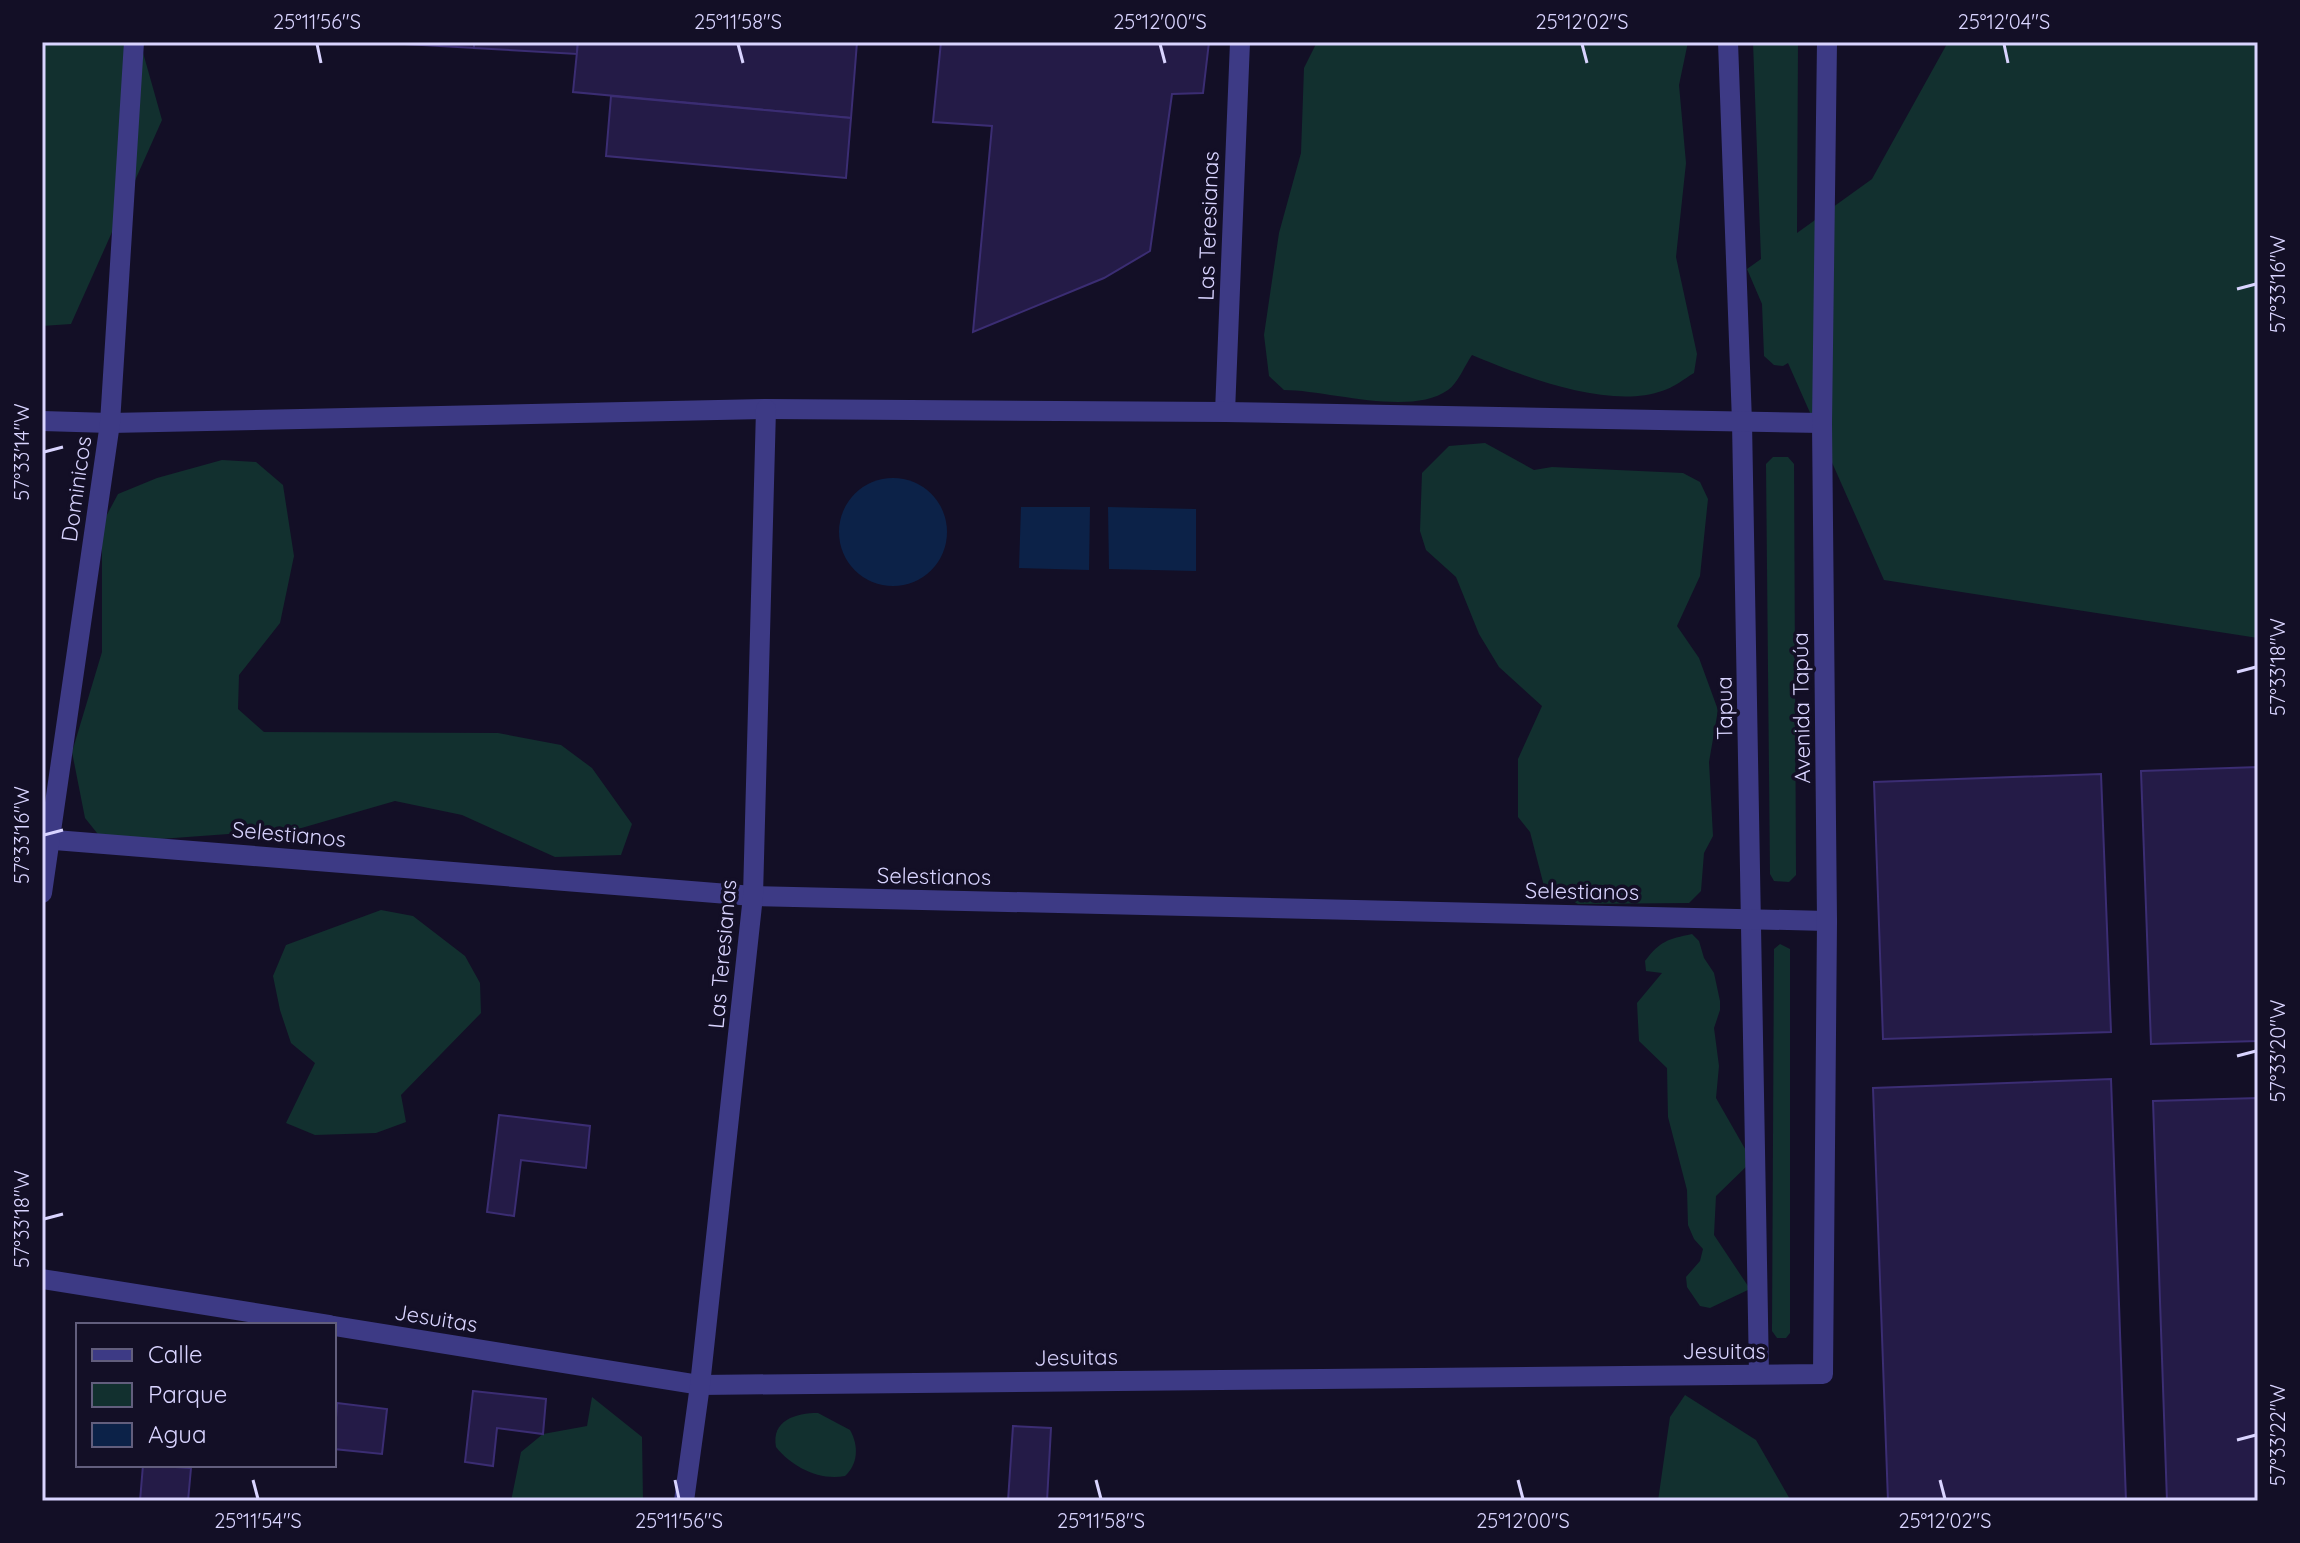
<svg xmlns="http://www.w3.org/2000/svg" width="2300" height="1543" font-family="Quicksand,sans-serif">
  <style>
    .green { fill: #12302f }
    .water { fill: #0c2248 }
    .building { fill: #241b47; stroke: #3b2d73; stroke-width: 2 }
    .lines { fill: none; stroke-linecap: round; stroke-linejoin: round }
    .street { stroke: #3d3a85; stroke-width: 20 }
    .ticks { fill: none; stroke: #d9d4ff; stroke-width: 3 }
    .labels { text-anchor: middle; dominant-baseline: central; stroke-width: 7; stroke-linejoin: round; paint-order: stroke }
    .street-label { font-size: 22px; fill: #d9d4ff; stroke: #130f26 }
    .neatline { fill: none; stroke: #d9d4ff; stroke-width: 3 }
    .ticks-label { font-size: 20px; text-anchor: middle; fill: #d9d4ff }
  </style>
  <rect width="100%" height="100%" fill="#130f26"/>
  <!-- green -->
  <g class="green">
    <polygon points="42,42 140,42 162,120 71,324 42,326"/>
    <path d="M1317 42H1688L1679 85 1686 163 1676 257 1697 354 1694 373C1684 379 1673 388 1662 391 1609 410 1522 376 1472 355 1465 365 1458 383 1448 390 1410 417 1328 390 1284 390L1269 376 1264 335 1279 233 1301 153 1304 68Z"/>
    <polygon points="1753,42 1798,42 1797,233 1872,179 1948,42 2258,42 2258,638 1884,580 1788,363 1783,366 1774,365 1764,356 1762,304 1747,269 1761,259"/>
    <polygon points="1485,443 1534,470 1552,467 1683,473 1700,482 1708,499 1700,576 1677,626 1699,658 1718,710 1709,762 1713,836 1704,853 1701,891 1689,903 1578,904 1544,886 1530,832 1518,817 1518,759 1542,706 1499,667 1479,634 1456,577 1426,550 1420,531 1422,473 1449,446"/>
    <polygon points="1773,457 1788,457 1794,464 1796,875 1789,882 1774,881 1770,874 1766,464"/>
    <polygon points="222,460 256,462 283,485 294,556 280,623 239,675 238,709 264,732 498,733 561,745 592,768 632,824 621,855 555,857 462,815 395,801 298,829 105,843 85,818 72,752 102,652 102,524 118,494 157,478"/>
    <polygon points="381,910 413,916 465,956 480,983 481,1013 401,1095 406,1122 376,1133 315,1135 286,1123 315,1063 291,1043 280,1010 273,976 286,945"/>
    <path d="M1692 934 1699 941 1704 958 1714 973 1720 1001V1010L1714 1028 1719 1066 1716 1098 1752 1161 1716 1196 1714 1235 1750 1289 1710 1308 1700 1306 1687 1287 1686 1277 1700 1261 1703 1249 1694 1239 1688 1225 1687 1190 1668 1117 1667 1068 1639 1041 1637 1003 1662 973 1646 971 1645 961C1660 941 1668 939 1692 934Z"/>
    <polygon points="1780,944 1790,949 1790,1333 1786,1338 1777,1338 1772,1331 1774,949"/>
    <polygon points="1685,1395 1756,1440 1791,1501 1658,1501 1670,1417"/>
    <polygon points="592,1397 642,1437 643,1501 511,1501 521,1452 543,1434 587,1426"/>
    <path d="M818 1413 850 1430C859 1446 858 1464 845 1476 819 1481 792 1467 776 1447 771 1420 796 1413 818 1413Z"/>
  </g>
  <!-- water -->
  <g class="water">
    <circle cx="893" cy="532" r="54"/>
    <polygon points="1021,507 1090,507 1089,570 1019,568"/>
    <polygon points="1108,507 1196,509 1196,571 1109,569"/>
  </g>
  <!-- building -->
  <g class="building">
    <polygon points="369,42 474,42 474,48"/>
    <polygon points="474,42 578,42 577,54 474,48"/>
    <polygon points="578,42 857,42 851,118 573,92"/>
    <polygon points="941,42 1209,42 1203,93 1172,94 1150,251 1104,278 973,332 992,126 933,122"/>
    <polygon points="611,96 851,118 846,178 606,156"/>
    <polygon points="2258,767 2258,1041 2151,1044 2141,771"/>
    <polygon points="2101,774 2111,1032 1883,1039 1874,782"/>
    <polygon points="2111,1079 2126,1501 1888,1501 1873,1088"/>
    <polygon points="2258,1098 2258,1501 2167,1501 2153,1101"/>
    <polygon points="499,1115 590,1126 586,1168 521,1160 514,1216 487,1212"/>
    <polygon points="473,1391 546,1399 543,1434 497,1428 493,1466 465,1462"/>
    <polygon points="337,1403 387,1409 382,1454 334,1449"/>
    <polygon points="1013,1426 1051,1428 1047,1501 1008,1501"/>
    <polygon points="143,1465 191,1468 188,1501 140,1501"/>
  </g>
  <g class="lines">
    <!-- street -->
    <g class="street">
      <polyline points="1728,42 1742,422 1759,1374"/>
      <polyline points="1225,412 1240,42"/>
      <polyline points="42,421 110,423 766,409 1225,412 1822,423"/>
      <polyline points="42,839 753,896 1827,921"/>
      <polyline points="42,893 110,423 134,42"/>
      <polyline points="42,1279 330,1325"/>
      <polyline points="334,1326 700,1385 1823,1374 1827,921 1822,423 1827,42"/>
      <polyline points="684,1501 700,1385 753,896 766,409"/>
    </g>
  </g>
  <!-- ticks -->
  <path class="ticks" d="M317 44 321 63M738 44 743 63M1160 44 1165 63M1582 44 1587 63M2004 44 2008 63M2237 289 2256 284M44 452 63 447M2237 672 2256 667M44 835 63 830M2237 1056 2256 1051M44 1219 63 1214M2237 1440 2256 1435M253 1480 258 1499M675 1480 679 1499M1096 1480 1101 1499M1518 1480 1523 1499M1940 1480 1945 1499"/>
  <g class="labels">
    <!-- street labels -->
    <g class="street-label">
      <text transform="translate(1208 226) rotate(-88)">Las Teresianas</text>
      <text transform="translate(76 489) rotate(-82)">Dominicos</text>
      <text transform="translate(1724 708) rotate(-91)">Tapua</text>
      <text transform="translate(1801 708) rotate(-91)">Avenida Tapúa</text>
      <text transform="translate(289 834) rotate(5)">Selestianos</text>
      <text transform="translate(934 876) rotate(1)">Selestianos</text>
      <text transform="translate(1582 891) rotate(1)">Selestianos</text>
      <text transform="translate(722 954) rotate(-85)">Las Teresianas</text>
      <text transform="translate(436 1318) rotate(9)">Jesuitas</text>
      <text x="1724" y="1351">Jesuitas</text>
      <text transform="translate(1076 1357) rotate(-1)">Jesuitas</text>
    </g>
  </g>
  <!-- border -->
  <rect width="2300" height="1543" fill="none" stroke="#130f26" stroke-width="88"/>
  <!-- legend -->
  <rect x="76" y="1323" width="260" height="144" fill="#130f26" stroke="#625e7d" stroke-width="2"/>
  <rect x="92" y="1349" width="40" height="12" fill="#3d3a85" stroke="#625e7d" stroke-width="2"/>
  <text x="148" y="1363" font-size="24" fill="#d9d4ff">Calle</text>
  <rect x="92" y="1383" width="40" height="24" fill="#12302f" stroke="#625e7d" stroke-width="2"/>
  <text x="148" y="1403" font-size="24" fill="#d9d4ff">Parque</text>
  <rect x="92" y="1423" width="40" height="24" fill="#0c2248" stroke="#625e7d" stroke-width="2"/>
  <text x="148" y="1443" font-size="24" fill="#d9d4ff">Agua</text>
  <rect x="44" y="44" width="2212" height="1455" class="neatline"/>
  <g class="ticks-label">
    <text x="317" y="29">25°11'56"S</text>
    <text x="738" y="29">25°11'58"S</text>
    <text x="1160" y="29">25°12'00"S</text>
    <text x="1582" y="29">25°12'02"S</text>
    <text x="2004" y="29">25°12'04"S</text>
    <text transform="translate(2278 284) rotate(-90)" y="7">57°33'16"W</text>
    <text transform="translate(22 452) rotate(-90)" y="7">57°33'14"W</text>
    <text transform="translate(2278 667) rotate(-90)" y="7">57°33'18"W</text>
    <text transform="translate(22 835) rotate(-90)" y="7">57°33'16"W</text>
    <text transform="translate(2278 1051) rotate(-90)" y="7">57°33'20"W</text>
    <text transform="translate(22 1219) rotate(-90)" y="7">57°33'18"W</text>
    <text transform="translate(2278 1435) rotate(-90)" y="7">57°33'22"W</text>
    <text x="258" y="1528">25°11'54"S</text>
    <text x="679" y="1528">25°11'56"S</text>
    <text x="1101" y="1528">25°11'58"S</text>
    <text x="1523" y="1528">25°12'00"S</text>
    <text x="1945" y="1528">25°12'02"S</text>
  </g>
</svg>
